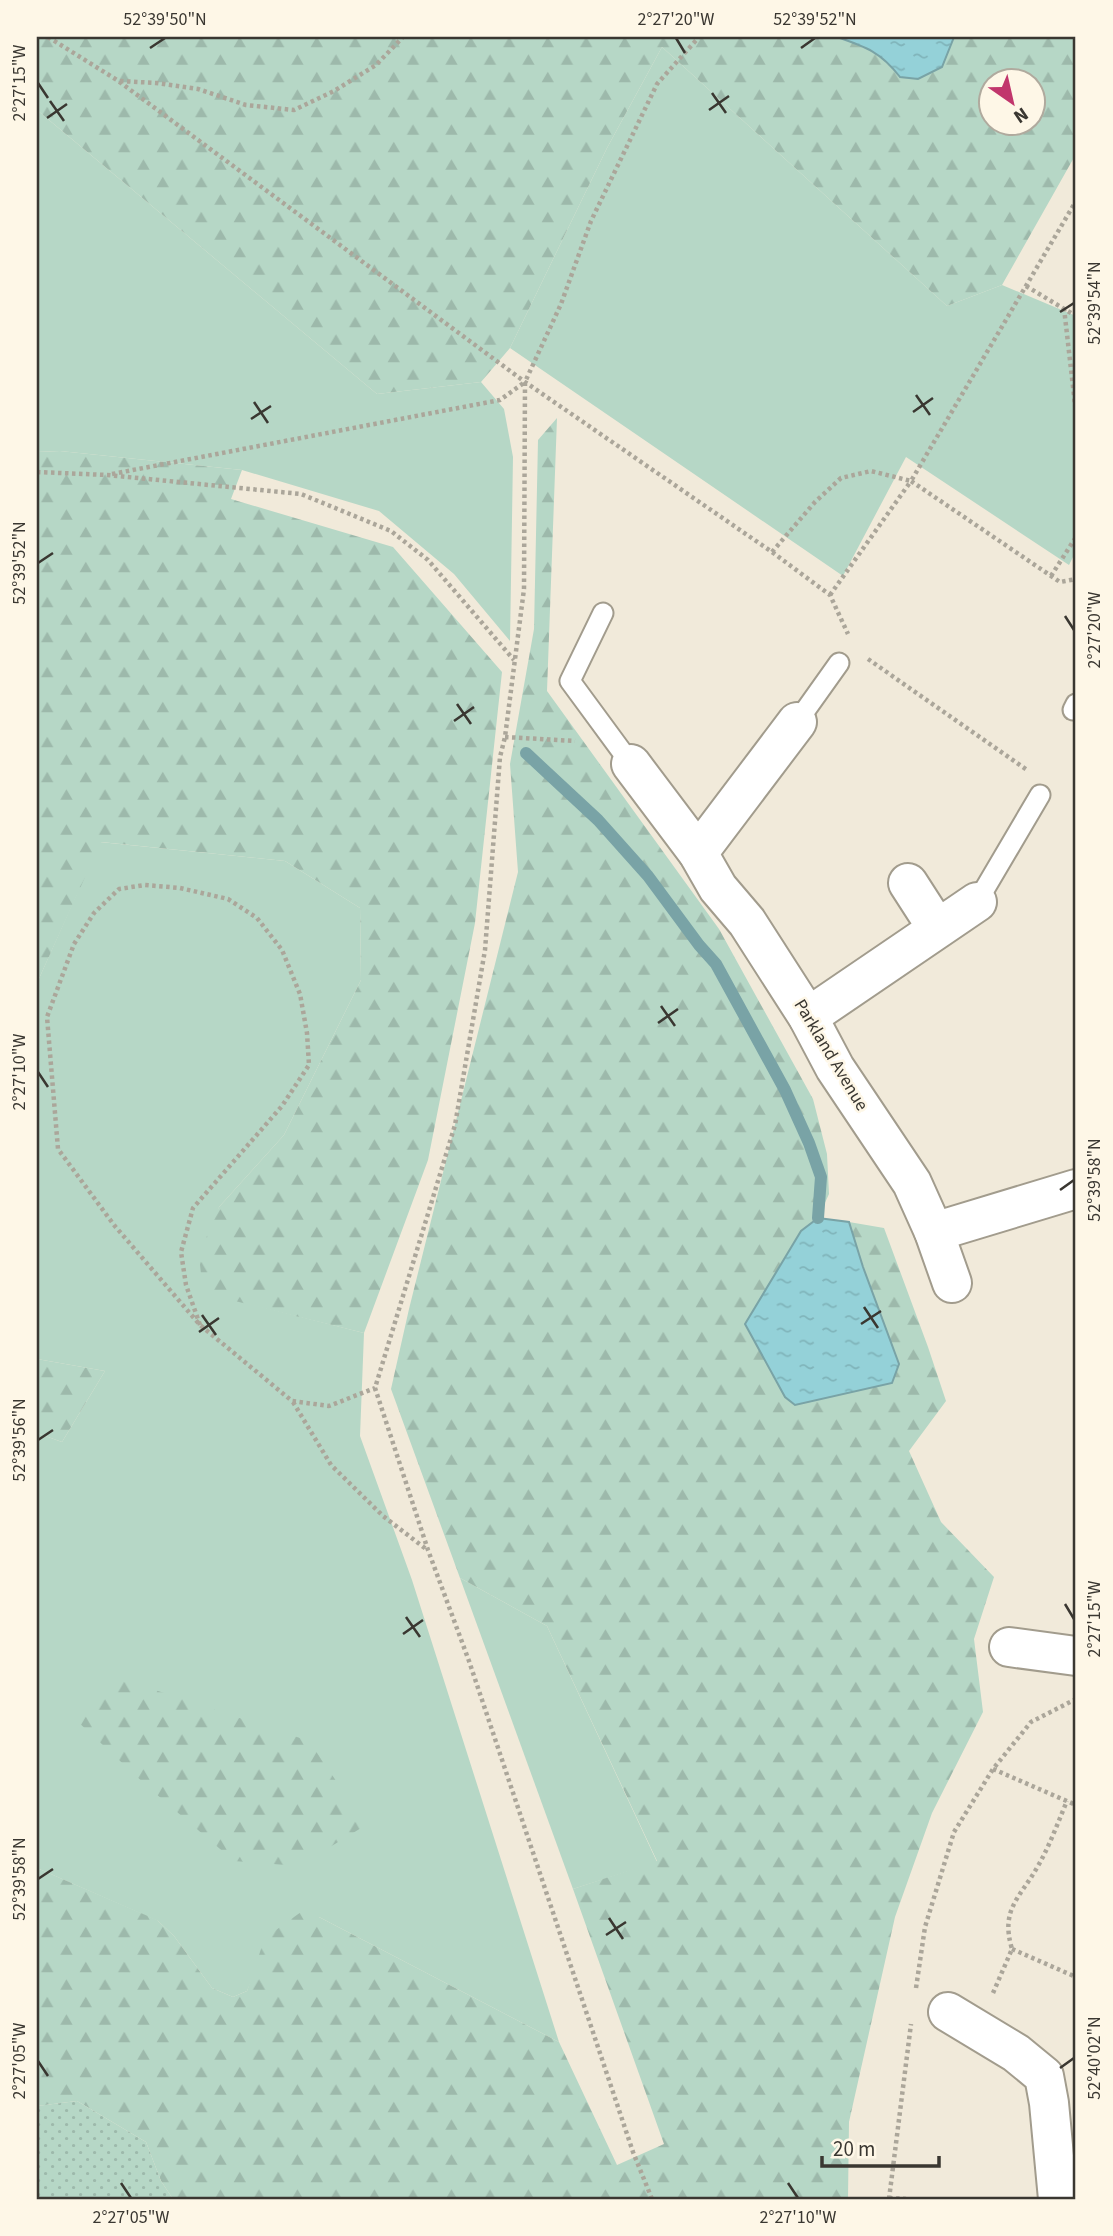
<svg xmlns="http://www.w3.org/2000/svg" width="1113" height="2236" font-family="'Source Sans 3',sans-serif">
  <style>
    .grass { fill: #b6d7c6 }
    .forest { fill: url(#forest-firs); fill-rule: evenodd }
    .park { fill: url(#park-dots) }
    .water { fill: url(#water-ripples); stroke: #79a3a6; stroke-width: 2 }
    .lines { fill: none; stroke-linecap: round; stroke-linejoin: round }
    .stream { stroke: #79a3a6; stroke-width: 12 }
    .lane-casing { stroke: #a29c8d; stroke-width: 23 }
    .street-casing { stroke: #a29c8d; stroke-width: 42 }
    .path { stroke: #aba69a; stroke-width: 4.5; stroke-dasharray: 3.5 3.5; stroke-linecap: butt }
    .lane { stroke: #fff; stroke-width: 19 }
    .street { stroke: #fff; stroke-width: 38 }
    .ticks { fill: none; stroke: #3a3731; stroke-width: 2.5 }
    .labels { text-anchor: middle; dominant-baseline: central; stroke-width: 5; stroke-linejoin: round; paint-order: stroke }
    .street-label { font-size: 18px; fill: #3a3731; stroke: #fef7e7 }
    .neatline { fill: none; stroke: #3a3731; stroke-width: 2.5 }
    .ticks-label { font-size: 18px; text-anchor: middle; fill: #3a3731 }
  </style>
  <defs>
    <pattern id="forest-firs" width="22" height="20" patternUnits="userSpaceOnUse" patternTransform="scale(1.75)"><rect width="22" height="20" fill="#b6d7c6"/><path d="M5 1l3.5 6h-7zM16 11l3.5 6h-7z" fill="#9db9ab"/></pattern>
    <pattern id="park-dots" width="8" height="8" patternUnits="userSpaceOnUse" patternTransform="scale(1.75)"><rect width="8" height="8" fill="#b6d7c6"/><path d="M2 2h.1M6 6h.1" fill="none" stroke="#9db9ab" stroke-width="1.8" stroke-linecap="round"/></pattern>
    <pattern id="water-ripples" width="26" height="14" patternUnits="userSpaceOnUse" patternTransform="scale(1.75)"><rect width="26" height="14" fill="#94d1d8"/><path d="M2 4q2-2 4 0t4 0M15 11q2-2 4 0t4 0" fill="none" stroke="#80b4ba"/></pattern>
  </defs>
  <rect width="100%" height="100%" fill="#f1eada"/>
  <!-- grass -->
  <g class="grass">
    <polygon points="662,47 947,306 1002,285 1076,316 1076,551 1069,565 906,457 843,576 510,348 607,148"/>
    <polygon points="37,110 377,394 481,382 504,409 513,457 510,641 454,574 379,511 242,470 60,451 37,452"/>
    <polygon points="100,842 285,861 360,908 361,980 284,1135 219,1207 203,1292 364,1333 360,1436 412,1580 559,2042 319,1917 252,1979 247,1991 233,1997 212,1988 174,1936 158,1921 37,1868 37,1433 62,1442 105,1371 37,1359 37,983"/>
    <polygon points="460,1578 547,1626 657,1862 573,1889"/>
  </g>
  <!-- forest -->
  <g class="forest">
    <path d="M37 37H1076V154L1002 285 947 306 662 47 607 148 510 348 481 382 377 394 37 110ZM990 80H1032V122H990Z"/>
    <polygon points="557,418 547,691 719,929 813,1099 827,1154 829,1194 818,1218 801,1231 863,1267 849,1222 884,1228 928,1347 946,1401 909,1451 941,1522 994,1577 974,1639 983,1712 932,1813 895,1917 849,2122 848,2199 173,2199 161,2181 146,2142 77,2101 37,2106 37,1868 157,1920 174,1936 212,1988 233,1997 247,1991 261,1949 276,1930 301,1912 319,1917 559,2042 617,2165 664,2144 573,1889 657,1861 547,1626 460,1578 391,1389 409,1309 518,872 510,764 534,629 538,440"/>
    <polygon points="60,451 242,470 231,499 393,547 502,672 475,923 428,1160 364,1333 203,1293 199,1255 219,1207 284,1135 361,980 360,908 285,861 101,842 37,983 37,452"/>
    <polygon points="37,1359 105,1371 62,1442 37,1433"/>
    <polygon points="119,1678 309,1741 366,1825 299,1866 234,1861 148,1787 76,1720"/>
  </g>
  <!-- park -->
  <polygon class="park" points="77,2101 146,2142 161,2181 173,2199 37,2199 37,2106"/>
  <!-- water -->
  <g class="water">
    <path d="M837 37H954L942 67 918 79 900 77C881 52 866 47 837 37Z"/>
    <polygon points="818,1218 849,1222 863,1267 899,1364 892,1383 795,1405 785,1397 745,1324 801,1231"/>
  </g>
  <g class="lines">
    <!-- stream -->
    <polyline class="stream" points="526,753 598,820 648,876 699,945 716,964 785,1090 809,1143 821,1177 818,1218"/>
    <defs>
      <g id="lane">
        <polyline points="603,613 570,681 631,764"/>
        <polyline points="1073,710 1076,704"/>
        <polyline points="797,722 839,663"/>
        <polyline points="977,902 1040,795"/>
      </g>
      <g id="street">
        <polyline points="631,764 698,853 718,888 747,922 808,1017 835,1068 912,1183 934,1232 952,1283"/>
        <polyline points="698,853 797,722"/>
        <polyline points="908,883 937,928"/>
        <polyline points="808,1017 977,902"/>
        <polyline points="934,1232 1076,1189"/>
        <polyline points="1009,1647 1076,1656"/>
        <polyline points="948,2012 1016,2053 1044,2076 1049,2103 1058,2199"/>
      </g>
    </defs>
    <!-- lane casing -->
    <use href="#lane" class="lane-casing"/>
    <!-- street casing -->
    <use href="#street" class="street-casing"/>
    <!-- path -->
    <g class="path">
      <polyline points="48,37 117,80 525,382 772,552 830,595 848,634"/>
      <polyline points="120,81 156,83 198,89 246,105 294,110 334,91 376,65 403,37"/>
      <polyline points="1026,286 1076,316"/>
      <polyline points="1064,308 1076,413"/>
      <polyline points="37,472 107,475 301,494 391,531 428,560 514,660"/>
      <polyline points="112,474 500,400 525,382"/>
      <polyline points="772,552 815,502 841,478 871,471 911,481 1076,201"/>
      <polyline points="1051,576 1076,537"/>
      <polyline points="830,595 911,481 1060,582 1076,579"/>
      <polyline points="868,659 1027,770"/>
      <polyline points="505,737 575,741"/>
      <polyline points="200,1325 186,1285 181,1252 193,1208 282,1106 309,1065 307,1033 300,994 282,950 257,918 228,899 180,888 145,885 119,889 94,913 74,944 47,1017 58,1149 114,1225 200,1325 292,1401 329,1406 375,1388"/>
      <polyline points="293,1402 331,1465 383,1516 426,1549"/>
      <polyline points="993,1769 1076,1805"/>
      <polyline points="1012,1949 1076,1977"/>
      <polyline points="916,1988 925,1927 954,1832 993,1769 1031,1722 1076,1699"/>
      <path d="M993 1993 1012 1949C1000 1909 1020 1898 1038 1866 1050 1845 1058 1822 1067 1801"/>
      <polyline points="889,2198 906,2199"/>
      <polyline points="652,2199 633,2152 469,1661 428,1550 375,1388 455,1125 485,950 500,757 505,737 524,589 525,382 561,304 591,221 657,84 699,37"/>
      <polyline points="889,2199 911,2024"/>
    </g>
    <!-- lane -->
    <use href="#lane" class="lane"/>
    <!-- street -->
    <use href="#street" class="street"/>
  </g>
  <!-- ticks -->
  <path class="ticks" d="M676 38 685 53M150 48 165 38M801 48 815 38M38 83 48 98M712 93 726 113M50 101 64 121M709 110 729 96M47 118 67 104M1060 312 1074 303M916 395 930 415M254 402 268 423M913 412 933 398M251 419 271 406M38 563 53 553M1065 616 1074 630M457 704 471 724M454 721 474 707M661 1006 675 1026M658 1023 678 1009M38 1072 48 1087M1060 1190 1074 1180M864 1307 878 1328M202 1315 216 1335M861 1324 881 1311M199 1332 219 1318M38 1440 53 1430M1065 1604 1074 1619M406 1617 420 1637M403 1634 423 1620M38 1879 53 1869M609 1918 623 1939M606 1935 626 1922M38 2061 48 2076M1060 2068 1074 2058M121 2183 131 2198M788 2183 798 2198"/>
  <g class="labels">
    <!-- street labels -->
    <g class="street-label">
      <text transform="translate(831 1055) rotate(59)">Parkland Avenue</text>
    </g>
  </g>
  <!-- border -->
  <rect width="1113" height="2236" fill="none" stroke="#fef7e7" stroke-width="77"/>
  <!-- north arrow -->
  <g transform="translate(1012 102) rotate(146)"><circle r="33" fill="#fef7e7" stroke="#b0aa9e" stroke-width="2"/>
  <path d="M0-5L12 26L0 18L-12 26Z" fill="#c1366c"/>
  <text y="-10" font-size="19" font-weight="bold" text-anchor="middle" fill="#3a3731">N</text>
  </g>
  <!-- scale -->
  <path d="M822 2156v10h117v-10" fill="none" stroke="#3a3731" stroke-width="3.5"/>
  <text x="833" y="2156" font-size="21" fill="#3a3731" stroke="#fef7e7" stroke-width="5" paint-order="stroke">20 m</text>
  <rect x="38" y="38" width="1036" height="2160" class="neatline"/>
  <g class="ticks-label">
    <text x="165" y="25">52°39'50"N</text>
    <text x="676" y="25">2°27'20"W</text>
    <text x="815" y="25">52°39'52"N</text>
    <text transform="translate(19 83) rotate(-90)" y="6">2°27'15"W</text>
    <text transform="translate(1094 303) rotate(-90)" y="6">52°39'54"N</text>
    <text transform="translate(19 563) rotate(-90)" y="6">52°39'52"N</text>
    <text transform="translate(1094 630) rotate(-90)" y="6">2°27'20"W</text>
    <text transform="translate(19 1072) rotate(-90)" y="6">2°27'10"W</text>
    <text transform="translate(1094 1180) rotate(-90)" y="6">52°39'58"N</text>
    <text transform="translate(19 1440) rotate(-90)" y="6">52°39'56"N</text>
    <text transform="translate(1094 1619) rotate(-90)" y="6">2°27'15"W</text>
    <text transform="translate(19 1879) rotate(-90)" y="6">52°39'58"N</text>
    <text transform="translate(1094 2058) rotate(-90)" y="6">52°40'02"N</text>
    <text transform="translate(19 2061) rotate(-90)" y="6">2°27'05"W</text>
    <text x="131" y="2223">2°27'05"W</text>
    <text x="798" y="2223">2°27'10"W</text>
  </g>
</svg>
